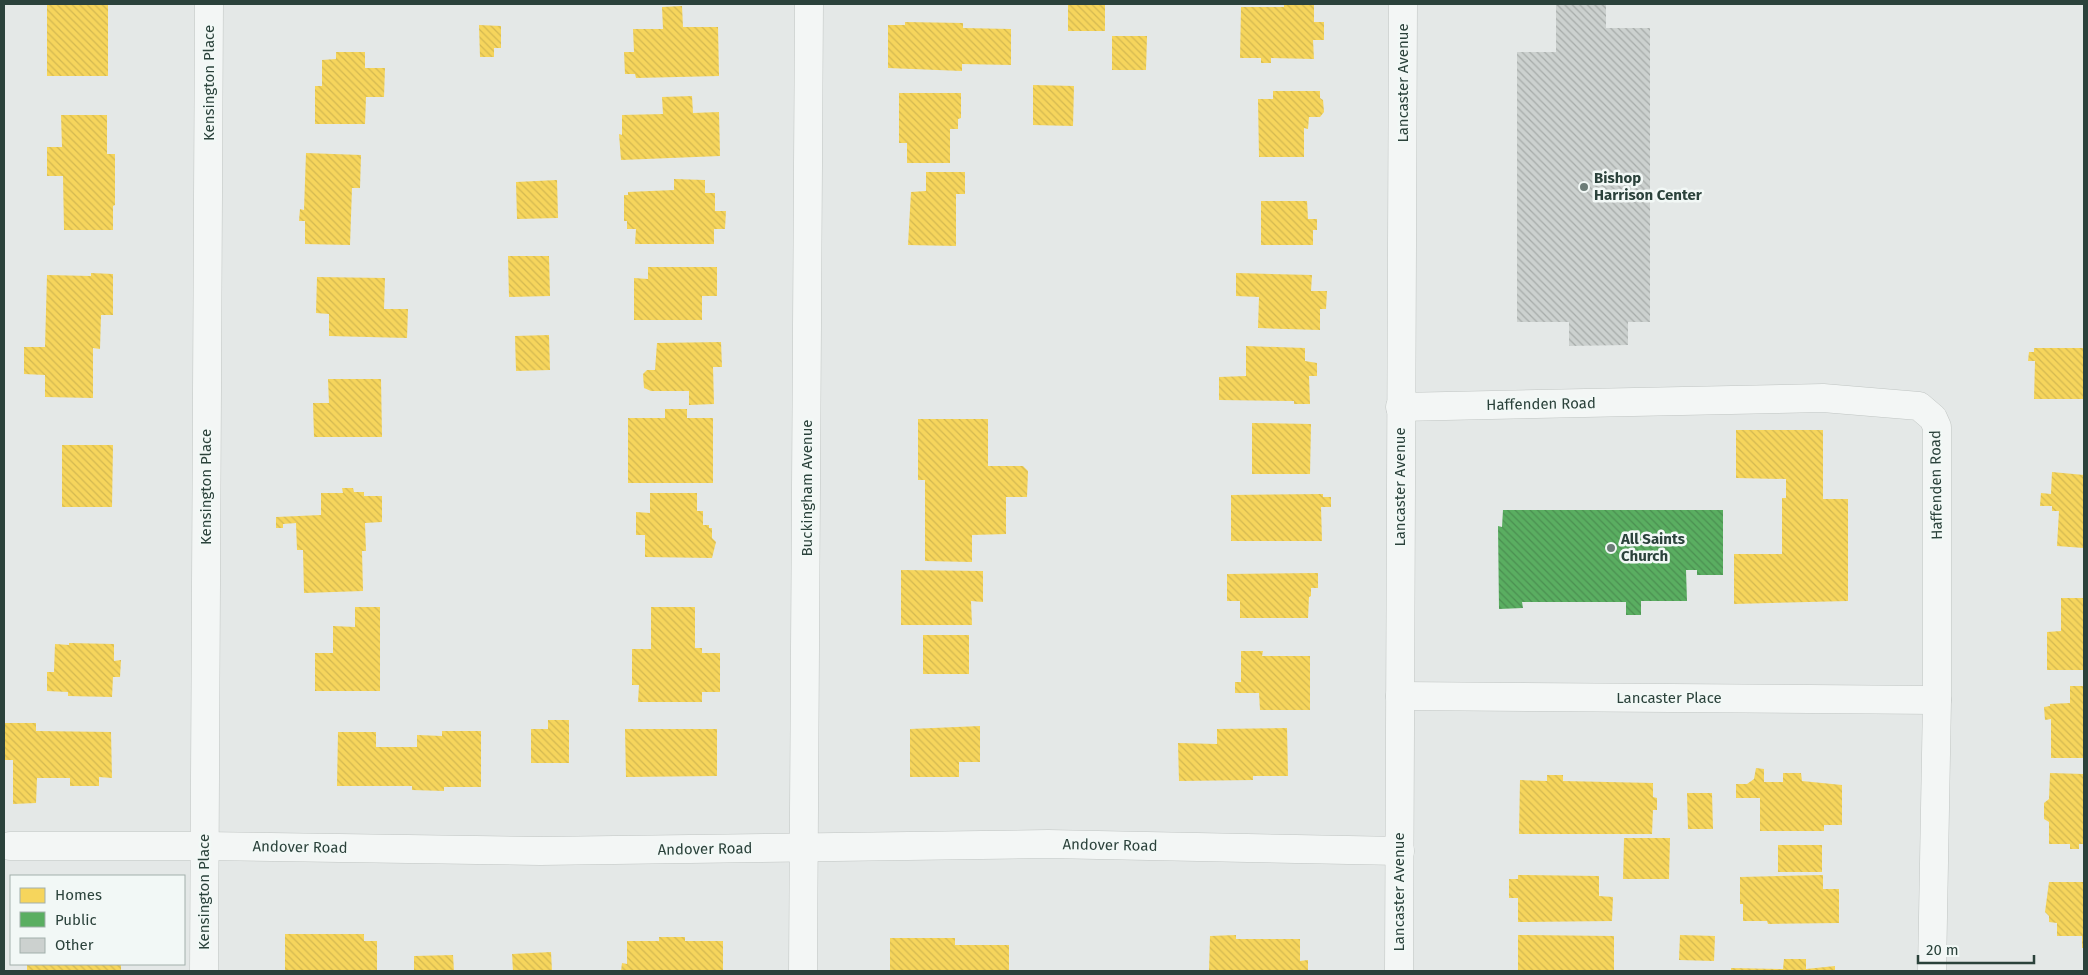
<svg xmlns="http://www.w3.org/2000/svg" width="2088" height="975" font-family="'Fira Sans',sans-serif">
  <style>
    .homes { fill: url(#homes-back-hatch) }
    .public { fill: url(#public-back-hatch) }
    .building { fill: url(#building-back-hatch) }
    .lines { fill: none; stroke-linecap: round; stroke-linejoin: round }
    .minor-casing { stroke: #c0c5c3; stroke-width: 29 }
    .tertiary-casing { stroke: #c0c5c3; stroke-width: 29 }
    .minor { stroke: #f3f6f5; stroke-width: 28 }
    .tertiary { stroke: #f3f6f5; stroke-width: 28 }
    .poi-dot { fill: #6c7c77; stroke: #f2f8f6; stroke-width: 2 }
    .labels { text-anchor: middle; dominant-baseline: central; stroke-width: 5; stroke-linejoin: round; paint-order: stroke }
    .street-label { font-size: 15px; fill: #2b423b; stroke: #f2f8f6 }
    .poi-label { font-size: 15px; font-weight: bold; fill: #2b423b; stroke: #f2f8f6; text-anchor: start }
  </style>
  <defs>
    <pattern id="homes-back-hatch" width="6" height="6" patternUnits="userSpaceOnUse" patternTransform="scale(1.25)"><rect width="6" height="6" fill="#f6d55c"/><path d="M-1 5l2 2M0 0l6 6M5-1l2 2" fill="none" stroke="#d3b851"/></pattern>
    <pattern id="public-back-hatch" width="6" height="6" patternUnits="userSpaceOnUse" patternTransform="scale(1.25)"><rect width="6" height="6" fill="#5aae61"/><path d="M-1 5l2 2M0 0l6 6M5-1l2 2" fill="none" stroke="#4b8f51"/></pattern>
    <pattern id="building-back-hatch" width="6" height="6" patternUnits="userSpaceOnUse" patternTransform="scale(1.25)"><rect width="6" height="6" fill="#ccd1cf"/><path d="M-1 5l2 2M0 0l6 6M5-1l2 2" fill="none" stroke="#a6aba9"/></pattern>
  </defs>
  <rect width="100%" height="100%" fill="#e4e8e7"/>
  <!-- homes -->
  <g class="homes">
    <rect x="47" y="4" width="61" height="72"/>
    <rect x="1068" y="4" width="37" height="27"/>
    <polygon points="1284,4 1314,4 1314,22 1324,22 1324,40 1313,40 1314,59 1271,58 1271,63 1261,63 1261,58 1240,58 1241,7 1284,7"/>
    <polygon points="682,6 683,27 718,27 719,76 636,78 635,74 625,74 624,52 634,52 633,29 663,29 662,7"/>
    <polygon points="905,22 963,23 963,28 1011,29 1011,65 962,64 962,71 888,68 888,25 905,25"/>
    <polygon points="479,25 501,26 501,48 494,48 494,57 480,57"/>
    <polygon points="1112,36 1147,36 1146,70 1112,70"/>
    <polygon points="336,52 365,52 365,68 385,68 384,97 366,97 365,124 315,124 315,86 322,86 322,60 336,59"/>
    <polygon points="1033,85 1074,86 1073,126 1033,125"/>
    <polygon points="1273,91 1320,91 1320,98 1323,100 1324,112 1320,117 1309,117 1308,129 1304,128 1304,157 1259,157 1258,99 1273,99"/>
    <polygon points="899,93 961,93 961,118 958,119 958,129 950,129 950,163 907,163 907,143 899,143"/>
    <polygon points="692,96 693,113 719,112 720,156 621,160 619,134 622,135 622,115 663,114 662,97"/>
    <polygon points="61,115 107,115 107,154 115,154 115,205 113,206 113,230 64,230 63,176 47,176 47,147 62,147"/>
    <polygon points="306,153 361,155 360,188 352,188 350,245 305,244 305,221 299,221 300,209 304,210"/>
    <polygon points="926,172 965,172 965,194 956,194 956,246 908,245 911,192 926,191"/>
    <polygon points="674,179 705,180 705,193 715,193 715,211 726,211 725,229 714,229 714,244 635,244 636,229 627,229 627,221 624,221 624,195 628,195 628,192 674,190"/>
    <polygon points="557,180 558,218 517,219 516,182"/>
    <polygon points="1261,201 1307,201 1308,219 1317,219 1317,230 1313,230 1313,245 1261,245"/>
    <polygon points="508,256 549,256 550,296 509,297"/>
    <polygon points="648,267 717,267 717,296 702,296 702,320 634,320 634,278 648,279"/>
    <polygon points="91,273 113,274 113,315 101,315 100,349 93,348 93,398 45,397 45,375 24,374 24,347 45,347 47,275 91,276"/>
    <polygon points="1236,273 1312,275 1311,291 1327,291 1326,309 1320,309 1320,330 1258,328 1259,297 1236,296"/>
    <polygon points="317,277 385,278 384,309 408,309 407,338 329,336 329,314 316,313"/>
    <polygon points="549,335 550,370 516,371 515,336"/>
    <polygon points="721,342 722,367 713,367 714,404 689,405 689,391 651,391 644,388 643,374 647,370 655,370 657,343"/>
    <polygon points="1246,346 1305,348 1305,361 1317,363 1317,376 1309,376 1310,404 1294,404 1294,401 1219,400 1219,377 1246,376"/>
    <polygon points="2034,348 2084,348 2084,399 2034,399 2035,361 2028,361 2029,352 2034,352"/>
    <polygon points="328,379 381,379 382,437 314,437 313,403 329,403"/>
    <polygon points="665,409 687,409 687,418 713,418 713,483 628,483 628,418 665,418"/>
    <polygon points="918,419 988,419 988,466 1023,466 1028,471 1027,497 1006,497 1006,534 972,535 972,562 925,561 925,480 918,480"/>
    <polygon points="1252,423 1311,424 1310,474 1252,474"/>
    <polygon points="1736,430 1823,430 1823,499 1848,499 1848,601 1734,604 1734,554 1782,554 1782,498 1786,498 1786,479 1736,478"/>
    <polygon points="62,445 113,445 112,507 62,507"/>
    <polygon points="2052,472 2084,475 2084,548 2057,546 2059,511 2052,511 2052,506 2040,506 2041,493 2051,494"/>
    <polygon points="342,488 353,488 354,492 364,492 364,496 382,496 382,522 365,523 366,551 362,551 363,591 304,593 303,550 297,550 296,523 283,524 283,528 276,528 276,517 321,515 321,493 343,493"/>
    <polygon points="650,493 697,493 697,511 703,511 703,525 709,525 709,528 712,528 712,538 716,542 712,558 645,557 645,535 636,535 636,512 650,513"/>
    <polygon points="1323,494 1323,497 1331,497 1331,507 1321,507 1322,541 1231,541 1231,495"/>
    <polygon points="901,570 983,571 983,602 971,601 972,625 901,625"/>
    <polygon points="1318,573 1318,588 1311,588 1311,596 1309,597 1308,618 1240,618 1240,601 1227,601 1227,574"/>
    <polygon points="2061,598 2084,598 2084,670 2047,670 2047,632 2061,631"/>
    <polygon points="355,607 380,607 380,691 315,691 315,653 333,653 333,626 355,627"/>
    <polygon points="651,607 695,607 695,648 702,648 702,653 720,653 720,692 702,692 702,702 638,702 639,685 632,685 632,649 651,649"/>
    <rect x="923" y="635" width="46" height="39"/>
    <polygon points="69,643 114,644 114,661 121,660 120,677 113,677 112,697 68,696 68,692 47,691 47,672 54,672 55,644 69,645"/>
    <polygon points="1241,651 1263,651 1262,656 1310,656 1310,710 1260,710 1259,693 1235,693 1235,682 1241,682"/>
    <polygon points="2070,686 2084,686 2084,758 2051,758 2051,719 2045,720 2044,707 2050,706 2050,704 2070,703"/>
    <polygon points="548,720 569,720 569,763 531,763 531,729 548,729"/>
    <polygon points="4,723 36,723 36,731 111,732 112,778 99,777 99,786 70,786 70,778 37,778 36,803 13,804 13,760 4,760"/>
    <polygon points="980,726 980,762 959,762 959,777 910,777 910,729"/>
    <polygon points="1287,728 1288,776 1253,776 1253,780 1179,781 1178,743 1217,744 1217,729"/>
    <polygon points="625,729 717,729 717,776 626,777"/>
    <polygon points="442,731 481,731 481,787 444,787 444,791 412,790 412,786 337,786 338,732 376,732 376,747 417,747 417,735 442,736"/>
    <polygon points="1756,768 1764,769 1764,782 1783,782 1783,773 1801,773 1802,781 1842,785 1842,825 1824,825 1824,831 1760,831 1760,798 1736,798 1736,784 1747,784 1754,779"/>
    <polygon points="2050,773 2084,774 2084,844 2079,844 2079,849 2070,849 2070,844 2049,844 2049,822 2044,819 2044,803 2049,799"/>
    <polygon points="1547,775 1563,775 1563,781 1653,783 1653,797 1657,798 1657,810 1653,810 1652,834 1519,834 1520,780 1547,781"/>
    <polygon points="1687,793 1712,793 1713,829 1688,829"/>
    <polygon points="1624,838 1670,838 1669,879 1623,879"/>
    <rect x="1778" y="845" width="44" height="27"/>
    <polygon points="1518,875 1599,876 1599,896 1613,897 1612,921 1518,922 1518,898 1509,898 1509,879 1518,879"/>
    <polygon points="1823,875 1823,889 1839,889 1839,923 1768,924 1767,921 1743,921 1743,904 1740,904 1740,877"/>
    <polygon points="2049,882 2084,882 2084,948 2082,948 2082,936 2057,936 2057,923 2049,922 2049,916 2045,912"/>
    <polygon points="285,934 364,934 364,941 377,941 377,971 285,971"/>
    <polygon points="1236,935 1236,939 1300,939 1300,961 1308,960 1308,971 1209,971 1210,936"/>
    <polygon points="1518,935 1614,936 1614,971 1518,971"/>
    <polygon points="1680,935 1715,936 1714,961 1679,960"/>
    <polygon points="659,937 685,937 685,941 723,941 723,971 621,971 622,963 627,964 627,941 659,941"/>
    <polygon points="890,938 955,938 955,945 1009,945 1009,971 890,971"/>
    <polygon points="551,952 552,971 513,971 512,954"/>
    <polygon points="453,955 454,971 414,971 414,956"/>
    <polygon points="1784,959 1806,959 1806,969 1835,966 1835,971 1731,971 1731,968 1783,969"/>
    <rect x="27" y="964" width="94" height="7"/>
  </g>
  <!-- public -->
  <polygon class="public" points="1503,510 1723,510 1723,575 1697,575 1697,570 1686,570 1687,601 1641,601 1641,615 1626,615 1626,602 1522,602 1523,608 1499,609 1498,526 1502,527"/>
  <!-- building -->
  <polygon class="building" points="1556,4 1606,4 1606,28 1650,28 1650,322 1628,322 1628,345 1569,346 1569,322 1517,322 1517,52 1556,52"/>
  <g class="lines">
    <defs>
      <g id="minor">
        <polyline points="1400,407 1823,398 1919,406 1933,418 1937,427 1937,700 1932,971"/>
        <polyline points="1400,696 1937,700"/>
        <polyline points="10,846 204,846 540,851 1048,844 1400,851"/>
        <polyline points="204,971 209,4"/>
        <polyline points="803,971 809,4"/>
      </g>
      <polyline id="tertiary" points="1399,971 1403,4"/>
    </defs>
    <!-- minor casing -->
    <use href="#minor" class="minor-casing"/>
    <!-- tertiary casing -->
    <use href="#tertiary" class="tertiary-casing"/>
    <!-- minor -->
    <use href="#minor" class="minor"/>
    <!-- tertiary -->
    <use href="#tertiary" class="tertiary"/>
  </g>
  <!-- markers -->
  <g class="poi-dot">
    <circle cx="1584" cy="187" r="5"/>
    <circle cx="1611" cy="548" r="5"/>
  </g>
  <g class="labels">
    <!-- street labels -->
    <g class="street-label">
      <text transform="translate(209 83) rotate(-90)">Kensington Place</text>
      <text transform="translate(1403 83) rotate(-90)">Lancaster Avenue</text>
      <text transform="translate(1541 404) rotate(-1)">Haffenden Road</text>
      <text transform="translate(1936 485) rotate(-91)">Haffenden Road</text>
      <text transform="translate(206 487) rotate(-90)">Kensington Place</text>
      <text transform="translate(1400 487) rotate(-90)">Lancaster Avenue</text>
      <text transform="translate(807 488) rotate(-90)">Buckingham Avenue</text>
      <text x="1669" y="698">Lancaster Place</text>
      <text transform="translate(1110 845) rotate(1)">Andover Road</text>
      <text transform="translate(300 847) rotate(1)">Andover Road</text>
      <text transform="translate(705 849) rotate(-1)">Andover Road</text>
      <text transform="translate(204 892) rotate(-90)">Kensington Place</text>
      <text transform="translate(1399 892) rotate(-90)">Lancaster Avenue</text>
    </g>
    <!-- poi labels -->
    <g class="poi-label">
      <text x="1594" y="178">Bishop<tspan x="1594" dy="17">Harrison Center</tspan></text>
      <text x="1621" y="539">All Saints<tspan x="1621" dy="17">Church</tspan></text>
    </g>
  </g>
  <!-- border -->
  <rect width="2088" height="975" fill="none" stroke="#2b423b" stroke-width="10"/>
  <!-- legend -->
  <rect x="10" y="875" width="175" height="90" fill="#f2f8f6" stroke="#a2afab"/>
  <rect x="20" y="888" width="25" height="15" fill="#f6d55c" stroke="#a2afab"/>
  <text x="55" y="900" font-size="15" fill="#2b423b">Homes</text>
  <rect x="20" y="912" width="25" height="15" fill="#5aae61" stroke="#a2afab"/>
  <text x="55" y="925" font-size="15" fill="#2b423b">Public</text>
  <rect x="20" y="938" width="25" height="15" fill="#ccd1cf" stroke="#a2afab"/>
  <text x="55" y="950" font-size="15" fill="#2b423b">Other</text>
  <!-- scale -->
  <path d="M1918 955v8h116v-8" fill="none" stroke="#2b423b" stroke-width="2.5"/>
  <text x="1926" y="955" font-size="15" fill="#2b423b" stroke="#f2f8f6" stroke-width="4" paint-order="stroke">20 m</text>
</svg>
